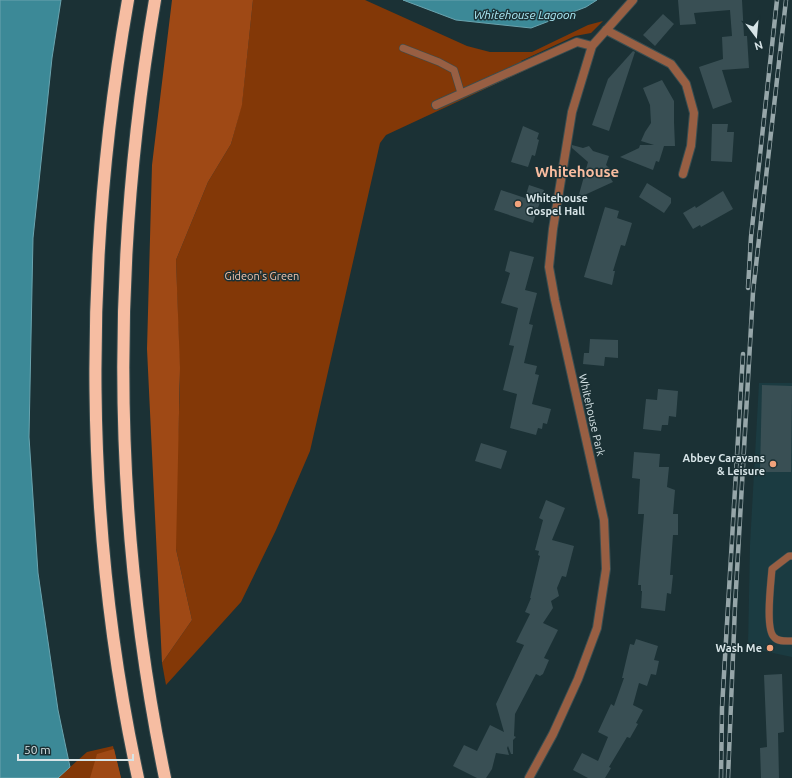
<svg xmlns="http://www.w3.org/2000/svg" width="792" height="778" font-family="Ubuntu,sans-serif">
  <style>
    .built { fill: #1b3b41 }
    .green { fill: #833807 }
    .forest { fill: #9f4915 }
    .water { fill: #3c8997; stroke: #6aa4af }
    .building { fill: #394f54 }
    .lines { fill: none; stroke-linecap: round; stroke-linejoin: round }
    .service-casing { stroke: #394e51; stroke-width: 8 }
    .minor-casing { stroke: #394e51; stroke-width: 10 }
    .motorway-casing { stroke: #394e51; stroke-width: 14 }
    .service { stroke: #985f43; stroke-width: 7 }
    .minor { stroke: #985f43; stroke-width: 8 }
    .motorway { stroke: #f6bda2; stroke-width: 12 }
    .rail-casing { stroke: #96a6a9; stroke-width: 4.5 }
    .rail { stroke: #1b3135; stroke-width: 3; stroke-dasharray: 9; stroke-linecap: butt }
    .poi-dot { fill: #f1a27b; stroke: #1b3135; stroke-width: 1.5 }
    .labels { text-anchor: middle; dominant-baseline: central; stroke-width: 3; stroke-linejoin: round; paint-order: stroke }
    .poi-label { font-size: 11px; font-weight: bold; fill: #d7e4e7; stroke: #1b3135; text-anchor: end }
    .park-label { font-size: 11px; fill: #f4c4ad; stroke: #1b3135 }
    .street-label { font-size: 11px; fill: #d7e4e7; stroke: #1b3135 }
    .water-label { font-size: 12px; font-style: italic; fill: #adebf7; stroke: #1b3135 }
    .district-label { font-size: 15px; font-weight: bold; fill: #f9bda0; stroke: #1b3135 }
  </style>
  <rect width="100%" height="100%" fill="#1b3135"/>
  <!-- built -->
  <polygon class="built" points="759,383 792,383 792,657 748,648 750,545"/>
  <!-- green -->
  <g class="green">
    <polygon points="253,0 365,0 467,46 490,52 532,52 588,25 603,21 591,33 575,36 521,61 528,69 386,135 380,143 310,451 276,530 241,602 166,685 162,663 192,620 176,549 176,487 180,386 176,260 208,182 231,144 242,103"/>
    <polygon points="113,746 121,778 58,778 87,752"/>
  </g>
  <!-- forest -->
  <g class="forest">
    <polygon points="172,0 253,0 242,105 231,144 208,182 176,260 180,368 176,549 192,620 162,663 147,349 152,165"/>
    <polygon points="114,749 121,778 90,778 97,754"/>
  </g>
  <!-- water -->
  <g class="water">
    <polygon points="0,0 61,0 52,58 33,238 29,437 38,573 58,710 70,767 58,778 0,778"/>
    <polygon points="403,0 597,0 586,7 531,28 456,20"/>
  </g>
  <!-- building -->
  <g class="building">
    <polygon points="678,0 742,0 744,36 747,36 749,68 722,70 732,102 713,109 699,67 723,59 722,37 732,36 730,10 694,13 696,24 680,25"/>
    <polygon points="663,14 674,24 655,46 643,35"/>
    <polygon points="633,51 635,52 609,131 592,125 608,79"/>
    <polygon points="662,80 674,101 674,122 672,122 674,122 675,146 664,146 659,162 656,161 653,170 620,157 639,148 640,145 654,145 641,141 645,132 651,123 650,105 643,88"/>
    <polygon points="712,124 728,124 727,132 734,132 732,162 711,161"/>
    <polygon points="523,126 539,133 537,139 539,140 535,156 532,155 528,167 511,162"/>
    <polygon points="572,145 583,148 589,146 593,151 609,156 606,165 613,172 609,176 613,182 578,198 588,162 572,148"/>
    <polygon points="647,183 671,198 671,203 664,213 639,197"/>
    <polygon points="529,185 544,190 533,223 494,210 501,190 525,198"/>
    <polygon points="723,191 733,209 701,227 700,225 693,229 683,213 695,206 696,208"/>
    <polygon points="605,207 619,211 617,218 632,223 625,246 621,245 613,271 615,271 612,285 584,277"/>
    <polygon points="510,251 534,257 525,290 537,293 529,324 533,325 524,363 537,366 535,374 539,375 532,404 551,409 547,424 543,423 542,429 538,428 536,435 510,428 517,394 503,390 514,346 509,345 518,308 501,303 510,273 505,271"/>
    <polygon points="590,339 618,340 618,358 605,357 604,366 583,364 584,353 589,353"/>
    <polygon points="762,385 792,386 791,472 760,472"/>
    <polygon points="658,389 678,391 676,417 669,416 668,425 662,425 661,431 643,429 646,399 657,400"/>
    <polygon points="481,443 507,451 501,469 475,461"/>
    <polygon points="634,452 660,454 659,467 669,467 667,487 675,490 673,514 678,514 678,535 673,535 670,575 673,575 671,594 667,593 665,611 641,608 642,591 641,591 641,585 638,585 644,514 638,514 640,479 632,478"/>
    <polygon points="546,500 565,508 552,540 574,546 566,577 562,576 557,588 559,596 551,601 553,608 543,623 558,630 544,658 549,660 543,674 540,676 536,674 515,714 514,736 516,737 513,740 513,754 511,754 508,746 507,748 509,755 496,753 492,769 486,778 477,778 453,766 464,745 477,751 490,725 504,732 496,704 524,645 516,642 530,614 525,612 531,598 530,598 540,556 538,555 539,551 535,550 543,520 539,518"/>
    <polygon points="636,639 658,646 654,660 659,661 656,675 651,674 647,686 639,683 633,705 643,710 636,723 638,724 630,738 627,737 609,767 611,768 605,778 588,778 573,770 582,753 598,761 608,737 598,732 611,704 614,706 624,678 622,678 630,644 634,645"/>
    <polygon points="782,674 784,732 778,733 779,778 761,778 760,748 767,747 764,675"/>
  </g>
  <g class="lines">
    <defs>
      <g id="service">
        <polyline points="403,48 439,62 454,70 461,93"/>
        <path d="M792 556H789L772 569C771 582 765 629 774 637 778 642 786 641 792 641"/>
      </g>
      <g id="minor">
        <polyline points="606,30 671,64 686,84 694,113 691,146 683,174"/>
        <polyline points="436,105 577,42 592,46"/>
        <polyline points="529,778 553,734 578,679 597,628 606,569 604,520 555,300 549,267 553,229 572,112 592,46 633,0"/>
      </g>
      <g id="motorway">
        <path d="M128 0C83 256 83 524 138 778"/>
        <path d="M155 0C111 258 112 521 165 778"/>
      </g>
    </defs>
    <!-- service casing -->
    <use href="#service" class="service-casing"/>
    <!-- minor casing -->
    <use href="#minor" class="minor-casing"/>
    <!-- motorway casing -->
    <use href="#motorway" class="motorway-casing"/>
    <!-- service -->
    <use href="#service" class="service"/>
    <!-- minor -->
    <use href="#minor" class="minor"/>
    <!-- motorway -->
    <use href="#motorway" class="motorway"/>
    <defs>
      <g id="rail">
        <polyline points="748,288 751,237 777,0"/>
        <polyline points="721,778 722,708 743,354"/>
        <polyline points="728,778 735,606 753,292 786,0"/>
      </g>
    </defs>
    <!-- rail casing -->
    <use href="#rail" class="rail-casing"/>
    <!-- rail -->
    <use href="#rail" class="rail"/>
  </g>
  <!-- markers -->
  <g class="poi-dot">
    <circle cx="518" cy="204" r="4"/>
    <circle cx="773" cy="464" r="4"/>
    <circle cx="770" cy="648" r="4"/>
  </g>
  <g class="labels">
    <!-- poi labels -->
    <g class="poi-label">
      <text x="526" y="198" text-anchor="start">Whitehouse<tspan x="526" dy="13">Gospel Hall</tspan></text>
      <text x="765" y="458">Abbey Caravans<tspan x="765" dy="13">&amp; Leisure</tspan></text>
      <text x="762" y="648">Wash Me</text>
    </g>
    <!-- park labels -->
    <g class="park-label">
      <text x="262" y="276">Gideon's Green</text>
    </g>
    <!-- street labels -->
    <g class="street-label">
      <text transform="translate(592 415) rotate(77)">Whitehouse Park</text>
    </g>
    <!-- water labels -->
    <g class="water-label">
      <text x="525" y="14">Whitehouse Lagoon</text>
    </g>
    <!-- district labels -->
    <g class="district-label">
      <text x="577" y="171">Whitehouse</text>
    </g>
  </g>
  <!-- north arrow -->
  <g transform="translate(756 36) rotate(164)" stroke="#1b3135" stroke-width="3" paint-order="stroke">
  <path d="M0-3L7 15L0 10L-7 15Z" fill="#d7e4e7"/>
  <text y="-6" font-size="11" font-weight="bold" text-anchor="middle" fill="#d7e4e7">N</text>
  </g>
  <!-- scale -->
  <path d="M18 754v6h115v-6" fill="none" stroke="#d7e4e7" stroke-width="2"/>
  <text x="24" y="754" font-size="12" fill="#d7e4e7" stroke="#1b3135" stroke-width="3" paint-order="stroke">50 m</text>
</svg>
